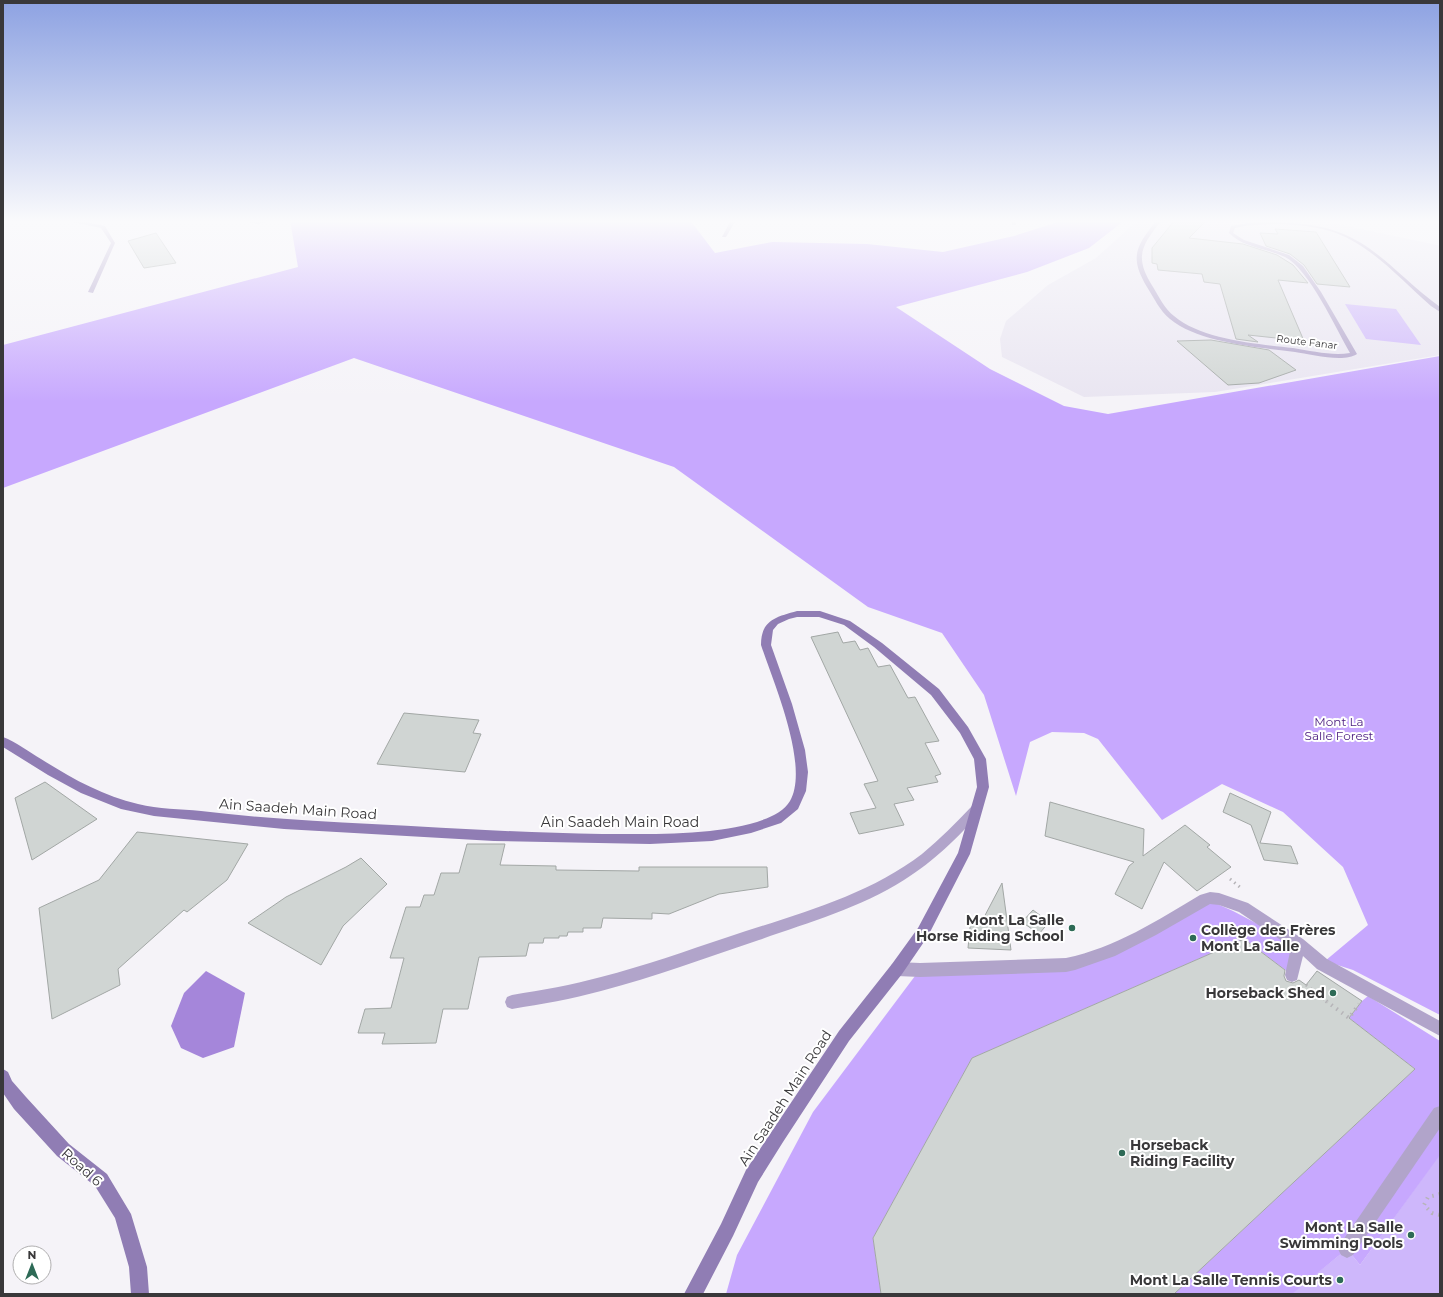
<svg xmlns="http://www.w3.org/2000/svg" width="1443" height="1297" font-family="Montserrat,sans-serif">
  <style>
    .built { fill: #e9e5f1 }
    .green { fill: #ceb7fb }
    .forest { fill: #c7a8fe }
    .water { fill: #a586da }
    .building { fill: #d0d5d3; stroke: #a2a7a5 }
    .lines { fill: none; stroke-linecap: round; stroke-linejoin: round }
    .path-far1 { stroke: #b6b4b8; stroke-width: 3; stroke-dasharray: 1.5 4; stroke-linecap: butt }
    .path { stroke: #b6b4b8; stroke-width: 4; stroke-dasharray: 1.5 5; stroke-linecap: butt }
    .lane { fill: #b1a4ca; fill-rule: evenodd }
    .street { fill: #b1a4ca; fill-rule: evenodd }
    .secondary { fill: #907db4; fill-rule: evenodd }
    .poi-dot { fill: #2d6a56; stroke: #fff; stroke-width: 1.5 }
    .labels { text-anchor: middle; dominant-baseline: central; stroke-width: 4; stroke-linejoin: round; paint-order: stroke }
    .far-street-label { font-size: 10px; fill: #39383a; stroke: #fff }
    .park-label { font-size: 12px; fill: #4e2182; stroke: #fff }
    .near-street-label { font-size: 14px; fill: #39383a; stroke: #fff }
    .near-poi-label { font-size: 14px; font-weight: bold; fill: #39383a; stroke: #fff; text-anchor: end }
  </style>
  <rect width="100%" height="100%" fill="#f5f3f8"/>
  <!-- built -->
  <polygon class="built" points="1138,220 1318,220 1437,245 1440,246 1440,355 1215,392 1084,397 1002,357 1000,339 1006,321 1048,285 1096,258"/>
  <!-- green -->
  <g class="green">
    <polygon points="1345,304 1396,309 1421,345 1366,339"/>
    <polygon points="1440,1154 1440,1294 1291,1294 1347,1249 1360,1265"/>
  </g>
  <!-- forest -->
  <g class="forest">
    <polygon points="290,220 690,220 715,253 772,242 867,244 943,252 1014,236 1058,222 1059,220 1125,220 1089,248 1027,272 896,307 990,369 1064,406 1108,414 1440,356 1440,1015 1353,970 1325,961 1368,925 1343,867 1283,812 1222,784 1162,820 1098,739 1084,733 1052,732 1030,742 1016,796 984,695 942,633 868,607 674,467 354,358 3,488 3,345 298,267"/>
    <polygon points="1206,899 1233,911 1296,944 1292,975 1244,939 972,1058 873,1238 881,1294 726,1294 737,1255 813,1112 915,976 1073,967"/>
    <polygon points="1368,996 1440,1041 1440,1155 1360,1265 1347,1249 1292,1294 1174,1294 1415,1069 1349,1018 1362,1001"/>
  </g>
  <!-- water -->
  <polygon class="water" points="206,971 245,993 234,1047 203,1058 181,1048 171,1026 184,993"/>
  <!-- building -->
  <g class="building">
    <polygon points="1175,220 1207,220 1189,238 1243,244 1277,255 1293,265 1308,283 1278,280 1304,341 1248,335 1258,342 1236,339 1220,284 1204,282 1202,274 1158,270 1157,264 1152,263 1152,248"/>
    <polygon points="1275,229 1316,232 1350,287 1317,284 1304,265 1290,254 1266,246 1260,233 1278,234"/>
    <polygon points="156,233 176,263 144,268 128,241"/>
    <polygon points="1211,340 1269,350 1296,370 1259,383 1228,385 1177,341"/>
    <polygon points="838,632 843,643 855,641 860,650 868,648 878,667 890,665 908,698 915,697 939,741 925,743 941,774 935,776 938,782 907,788 914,800 894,804 904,825 859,834 850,813 876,808 864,784 878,781 811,637"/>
    <polygon points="404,713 479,720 473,733 481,734 465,772 377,764"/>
    <polygon points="45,782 97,819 32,860 15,798"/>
    <polygon points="1230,793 1271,812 1260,843 1291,846 1298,864 1264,860 1251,825 1223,812"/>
    <polygon points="1050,802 1144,829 1143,856 1185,825 1210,845 1207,847 1231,867 1197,891 1164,862 1142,909 1115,894 1129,866 1134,862 1045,836"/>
    <polygon points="137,832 248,844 227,880 187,912 184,910 118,969 120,985 52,1019 39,908 99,880"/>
    <polygon points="467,844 505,844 500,865 556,866 556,870 639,871 639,867 767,867 768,887 719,894 669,914 652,913 652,919 603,918 601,928 583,928 583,932 568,932 567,936 559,936 559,938 544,938 543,943 529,943 526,956 479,957 468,1009 443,1009 436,1043 382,1044 385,1033 358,1033 365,1009 391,1008 404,958 390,958 406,907 420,907 424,895 434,895 441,873 459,873"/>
    <polygon points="361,858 387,884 343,926 321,965 248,923 286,897 346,867"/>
    <polygon points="1002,883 1011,950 968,948 971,918 981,923"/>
    <polygon points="1033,910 1049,922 1039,934 1022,922"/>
    <polygon points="1244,939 1285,970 1284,976 1286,981 1293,983 1299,980 1306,985 1317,971 1362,1001 1349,1018 1415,1069 1174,1294 881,1294 873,1238 972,1058"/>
  </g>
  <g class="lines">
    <!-- path-far1 -->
    <g class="path-far1">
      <polyline points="1230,879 1241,888"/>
      <polyline points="1306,985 1328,1002"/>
    </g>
    <!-- path -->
    <g class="path">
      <polyline points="1326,1001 1349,1018 1359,1004"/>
      <polyline points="1440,1194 1428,1197 1424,1205 1432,1213 1440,1215"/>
    </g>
    <!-- lane -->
    <polygon class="lane" points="1440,1106 1440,1128 1353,1255 1347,1258 1341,1255 1338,1249 1341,1243 1434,1108"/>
    <!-- street -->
    <g class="street">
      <polygon points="63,220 75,220 105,226 115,243 93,293 88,292 111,243 101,228"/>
      <polygon points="237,220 272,220 258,224"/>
      <polygon points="731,220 736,220 726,237 722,237"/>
      <rect x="1012" y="220" width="4" height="5"/>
      <path d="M1157 220H1162C1141 246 1134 257 1153 287 1159 297 1165 309 1174 316 1202 340 1258 344 1293 348 1312 351 1332 356 1350 353 1336 329 1309 269 1285 257 1266 248 1244 248 1229 233L1231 226C1248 222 1266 222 1283 223 1365 224 1382 264 1440 307V312L1431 306C1401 280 1373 247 1336 233 1308 223 1273 223 1244 226L1235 228 1233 233 1244 240 1289 255 1303 266 1321 292 1357 354C1344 363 1310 354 1295 352 1258 347 1199 343 1170 319 1160 311 1154 298 1147 287 1129 257 1136 246 1157 220Z"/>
      <path d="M976 804 980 806 982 809 980 812C956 840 935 860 904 880 860 908 807 923 759 940 706 958 654 977 601 991 572 999 542 1004 512 1009L507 1007 505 1002 507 997 512 995C542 990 572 985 601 977 644 966 686 951 728 937 794 915 866 897 922 854 940 839 956 823 972 806Z"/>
      <path d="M1210 892 1219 893 1248 903 1303 939 1327 959 1440 1021V1036L1317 969 1303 956 1297 980 1292 982 1287 980 1285 975 1291 947 1239 912 1219 905 1210 904 1156 935 1115 956 1075 970 1066 972 920 977 897 976 892 974 890 969 892 964 897 962 920 963 1066 958C1115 948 1158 920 1200 895Z"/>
    </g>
    <!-- secondary -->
    <g class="secondary">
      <path d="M797 611H820L850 621 882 643 939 689 968 727 986 759 989 787 970 854 928 936 902 974 849 1041 783 1142 758 1182 733 1236 703 1294H684L721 1224 746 1170 839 1031 892 964 918 928 958 853 977 787 974 759 960 733 931 695 874 647 844 625 819 617H797L789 619 778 624 773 630 771 645 792 704 805 750 808 772 806 791 798 809 781 823 751 833 712 841 650 844 494 841 284 829 154 816 121 809 81 793 48 775 3 747V737C16 742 29 752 41 759 71 778 103 796 138 804 159 809 180 809 201 811 258 818 315 821 372 824 449 828 526 833 602 834 638 834 674 835 710 831 732 828 778 822 790 801 810 766 773 681 761 645 761 620 776 617 797 611Z"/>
      <polygon points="3,1069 8,1072 12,1081 26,1097 69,1144 107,1174 131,1214 147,1267 149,1294 131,1294 129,1267 115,1218 95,1186 57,1156 14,1109 3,1093"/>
    </g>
  </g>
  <!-- sky -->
  <linearGradient id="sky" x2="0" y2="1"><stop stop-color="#8da2e2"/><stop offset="0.55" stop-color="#fafafc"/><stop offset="1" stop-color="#fafafc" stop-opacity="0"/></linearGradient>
  <rect width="1443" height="402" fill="url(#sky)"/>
  <!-- markers -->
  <g class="poi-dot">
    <circle cx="1072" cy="928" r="4"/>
    <circle cx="1193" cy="938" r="4"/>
    <circle cx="1333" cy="993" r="4"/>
    <circle cx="1122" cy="1153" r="4"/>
    <circle cx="1411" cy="1235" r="4"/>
    <circle cx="1340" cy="1280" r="4"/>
  </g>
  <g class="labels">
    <!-- far-street labels -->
    <g class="far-street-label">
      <text transform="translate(1307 342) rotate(7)">Route Fanar</text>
    </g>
    <!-- park labels -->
    <g class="park-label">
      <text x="1339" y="721">Mont La<tspan x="1339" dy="14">Salle Forest</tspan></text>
    </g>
    <!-- near-street labels -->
    <g class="near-street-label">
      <text transform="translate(298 809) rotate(4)">Ain Saadeh Main Road</text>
      <text x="620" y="822">Ain Saadeh Main Road</text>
      <text transform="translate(785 1098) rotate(-57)">Ain Saadeh Main Road</text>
      <text transform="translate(82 1167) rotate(42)">Road 6</text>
    </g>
    <!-- near-poi labels -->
    <g class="near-poi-label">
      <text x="1064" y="920">Mont La Salle<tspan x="1064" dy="16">Horse Riding School</tspan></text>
      <text x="1201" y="930" text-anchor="start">Collège des Frères<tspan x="1201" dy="16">Mont La Salle</tspan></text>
      <text x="1325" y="993">Horseback Shed</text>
      <text x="1130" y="1145" text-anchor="start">Horseback<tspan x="1130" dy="16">Riding Facility</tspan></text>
      <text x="1403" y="1227">Mont La Salle<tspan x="1403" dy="16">Swimming Pools</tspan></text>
      <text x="1332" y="1280">Mont La Salle Tennis Courts</text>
    </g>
  </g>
  <!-- border -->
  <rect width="1443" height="1297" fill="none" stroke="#39383a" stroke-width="8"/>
  <!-- north arrow -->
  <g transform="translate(32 1265)"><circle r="19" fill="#ffffff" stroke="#b0afb0"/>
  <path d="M0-3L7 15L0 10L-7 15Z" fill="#2d6a56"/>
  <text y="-6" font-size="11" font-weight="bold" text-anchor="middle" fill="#39383a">N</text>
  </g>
</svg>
